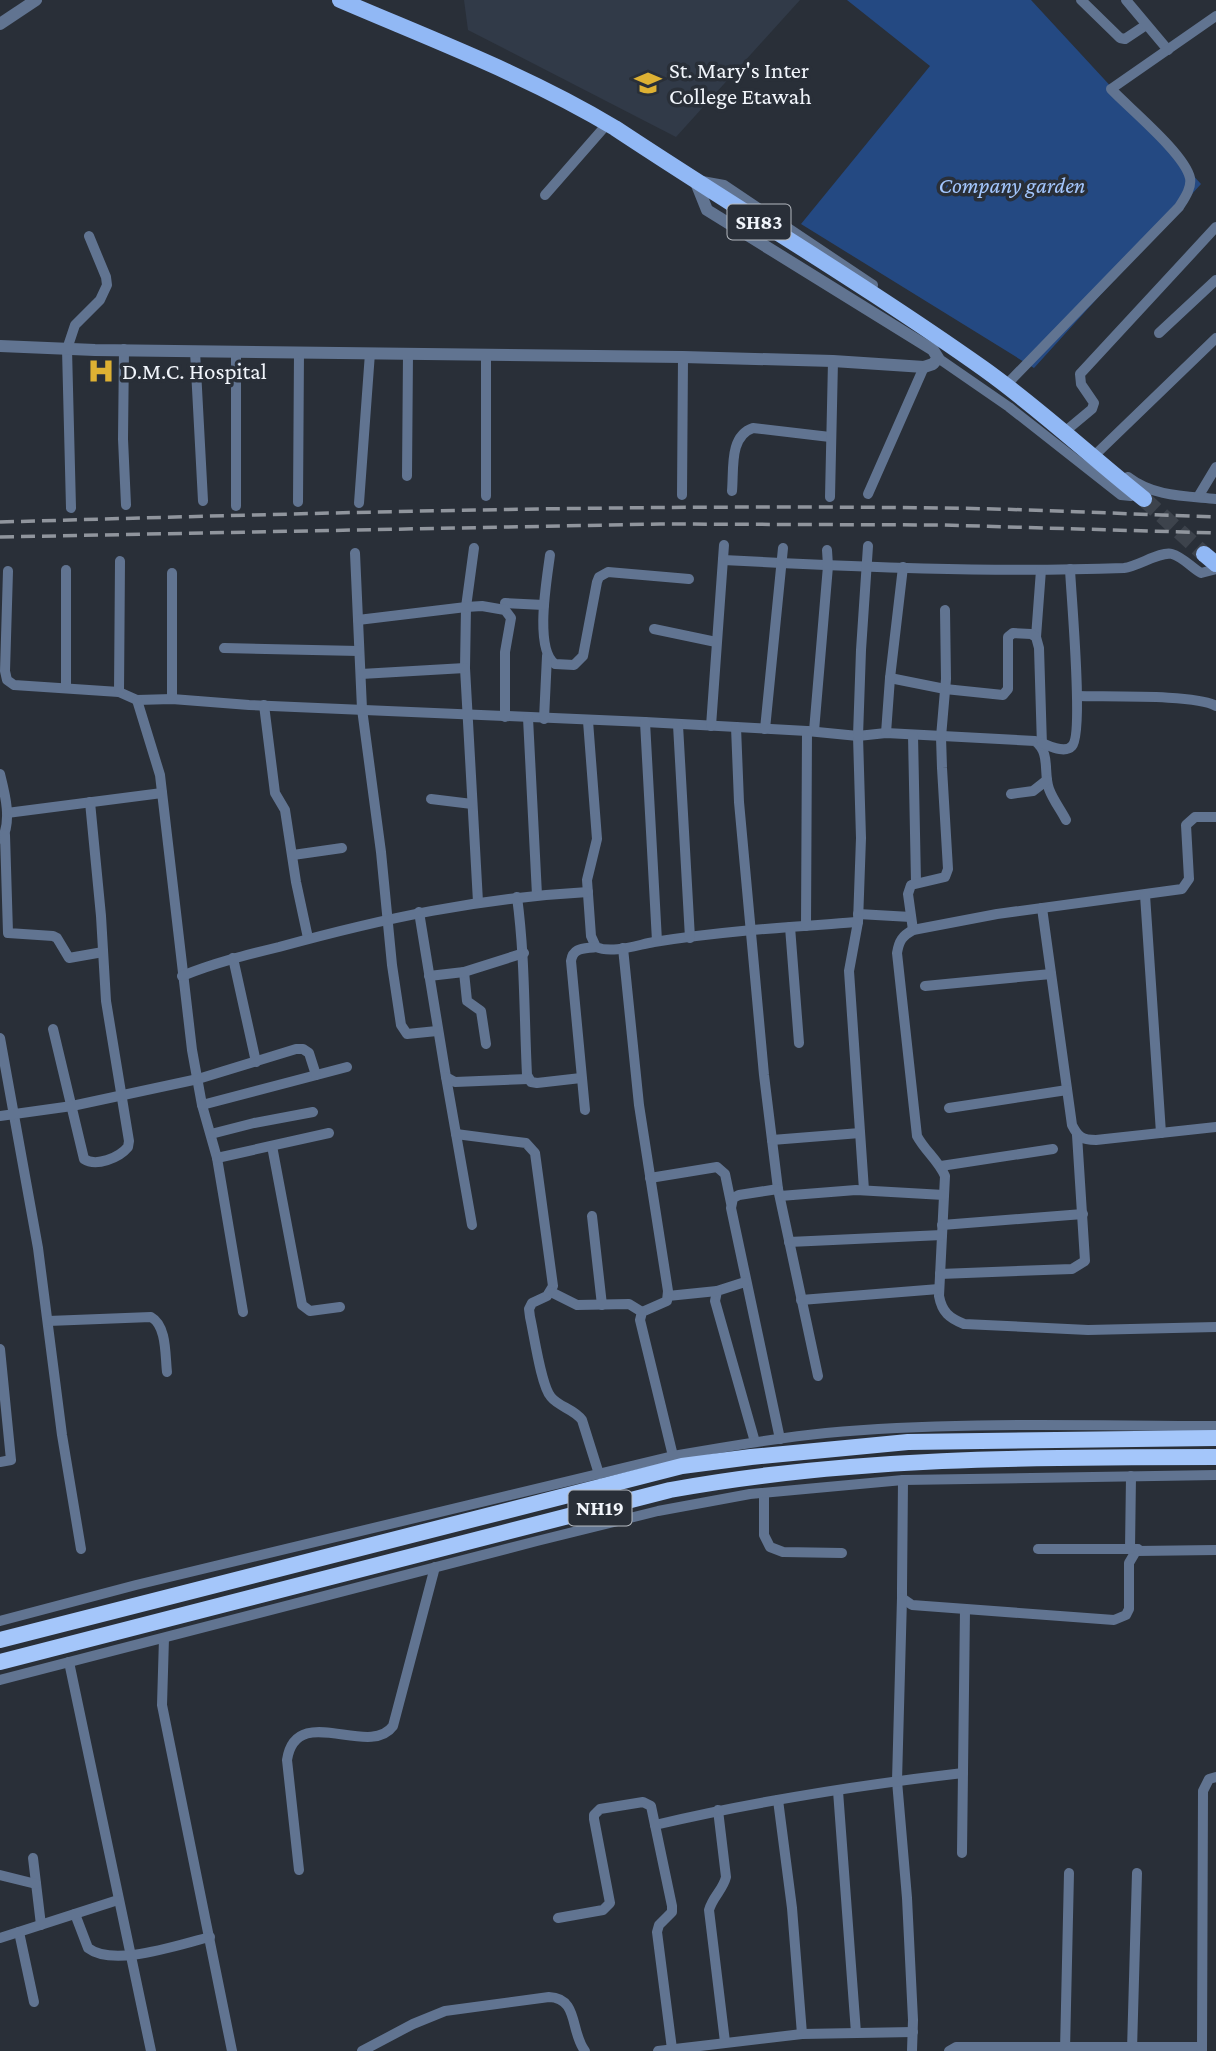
<svg xmlns="http://www.w3.org/2000/svg" width="1216" height="2051" font-family="'Crimson Pro',serif">
  <style>
    .built { fill: #313a48 }
    .green { fill: #244982 }
    .lines { fill: none; stroke-linecap: round; stroke-linejoin: round }
    .primary-tunnel { stroke: #3d434c; stroke-width: 16; stroke-dasharray: 16 8; stroke-linecap: butt }
    .minor { stroke: #617491; stroke-width: 10 }
    .tertiary { stroke: #617491; stroke-width: 12 }
    .primary { stroke: #91b8f5; stroke-width: 16 }
    .trunk { stroke: #a4c6fa; stroke-width: 16 }
    .rail { stroke: #90959d; stroke-width: 3.5; stroke-dasharray: 14 7; stroke-linecap: butt }
    .labels { text-anchor: middle; dominant-baseline: central; stroke-width: 7; stroke-linejoin: round; paint-order: stroke }
    .shield { fill: #292f38; stroke: #b5bac0; stroke-width: 2 }
    .shield-label { font-size: 21px; font-weight: bold; fill: #f1f5fb }
    .poi-label { font-size: 23px; fill: #f1f5fb; stroke: #292f38; text-anchor: start }
    .park-label { font-size: 23px; font-style: italic; fill: #a3c6fd; stroke: #292f38 }
  </style>
  <rect width="100%" height="100%" fill="#292f38"/>
  <!-- built -->
  <polygon class="built" points="464,0 800,0 676,137 468,30"/>
  <!-- green -->
  <polygon class="green" points="847,0 1031,0 1201,184 1034,368 801,224 930,66"/>
  <g class="lines">
    <!-- primary-tunnel -->
    <polyline class="primary-tunnel" points="1144,499 1204,554"/>
    <!-- minor -->
    <g class="minor">
      <polyline points="1081,0 1120,38 1125,39 1146,25"/>
      <polyline points="1126,0 1168,50"/>
      <polyline points="702,181 724,185 873,285"/>
      <polyline points="545,195 608,123"/>
      <polyline points="1159,333 1216,280"/>
      <polyline points="124,349 123,439 126,505"/>
      <polyline points="195,351 203,501"/>
      <polyline points="486,355 486,496"/>
      <polyline points="938,358 1009,407 1121,495 1131,496 1138,494"/>
      <path d="M1010 381 1179 207C1184 199 1192 188 1190 178 1185 154 1129 108 1111 89L1216 16"/>
      <polyline points="1068,429 1092,409 1094,403 1081,384 1080,374 1216,227"/>
      <polyline points="1097,453 1216,338"/>
      <polyline points="407,476 408,354"/>
      <path d="M1128 477C1154 497 1185 496 1216 499"/>
      <path d="M732 491C734 469 729 436 753 428L830 437"/>
      <polyline points="868,494 924,367"/>
      <polyline points="682,495 683,357"/>
      <polyline points="830,497 833,361"/>
      <polyline points="1198,497 1216,467"/>
      <polyline points="298,502 299,352"/>
      <polyline points="359,503 370,353"/>
      <polyline points="236,506 236,351"/>
      <polyline points="71,508 67,349 75,325 100,300 107,285 106,277 89,236"/>
      <polyline points="474,548 466,607 465,668 478,902"/>
      <polyline points="355,553 362,709 381,852 392,965 401,1025 407,1034 437,1031"/>
      <path d="M550 555C547 579 534 649 555 664L574 665 583 656 597 582 599 577 608 572 689 579"/>
      <path d="M723 560C857 567 990 573 1124 568 1139 566 1160 551 1172 554 1183 557 1192 568 1201 573L1216 569"/>
      <path d="M8 571 5 671 7 680 14 685 119 692 137 700 172 699 249 705 645 722 807 731 858 736 886 733 1035 741C1051 753 1043 772 1049 789 1053 800 1061 810 1066 820"/>
      <polyline points="172,573 172,699"/>
      <polyline points="505,603 544,605"/>
      <polyline points="358,620 466,607 482,606 505,610 511,618 505,652 505,717"/>
      <polyline points="654,629 716,642"/>
      <polyline points="1036,637 1041,570"/>
      <polyline points="224,648 359,651"/>
      <polyline points="361,674 465,668"/>
      <polyline points="890,678 945,689 1003,695 1008,689 1008,637 1013,633 1031,634 1036,637 1039,648 1042,746"/>
      <polyline points="66,687 66,570"/>
      <polyline points="119,692 120,561"/>
      <path d="M1077 696C1105 697 1197 694 1216 706"/>
      <polyline points="137,700 160,775 192,1050 202,1105 217,1158 243,1312"/>
      <polyline points="264,705 275,793 285,810 296,882 308,938"/>
      <polyline points="528,718 537,895"/>
      <polyline points="544,719 547,656"/>
      <path d="M588 721 597 839 587 880 591 936 596 947C612 954 637 945 654 942 721 931 790 927 858 922"/>
      <polyline points="645,722 657,941"/>
      <polyline points="678,725 690,938"/>
      <polyline points="711,726 724,545"/>
      <polyline points="736,727 739,802 764,1075 778,1189 818,1376"/>
      <polyline points="765,729 783,548"/>
      <polyline points="814,731 828,566 827,550"/>
      <polyline points="886,733 890,678 903,567"/>
      <polyline points="913,735 916,882"/>
      <path d="M1042 743C1050 746 1065 754 1072 746 1084 735 1071 594 1070 569"/>
      <path d="M0 774C5 794 12 820 2 839"/>
      <polyline points="1011,794 1033,791 1047,780"/>
      <polyline points="431,799 472,804"/>
      <polyline points="7,813 162,793"/>
      <path d="M1216 817H1195L1186 825 1189 879 1182 889 997 914 913 930C902 936 899 941 897 953L917 1136C925 1151 938 1160 945 1176L939 1296C942 1312 949 1318 964 1324L1088 1330 1216 1327"/>
      <polyline points="5,835 8,933 53,936 57,938 69,958 103,952"/>
      <polyline points="293,855 342,848"/>
      <polyline points="1145,895 1161,1133"/>
      <path d="M517 897C525 956 524 1015 527 1075L531 1082 537 1083 581 1078"/>
      <path d="M1042 908 1072 1125C1078 1137 1082 1140 1096 1140L1216 1127"/>
      <polyline points="419,912 446,1077 455,1082 528,1079"/>
      <polyline points="858,914 911,917"/>
      <polyline points="806,926 807,731"/>
      <polyline points="790,927 799,1043"/>
      <polyline points="913,930 908,894 911,885 945,877 948,869 942,768 941,737 946,679 945,610"/>
      <polyline points="623,948 639,1105 668,1291 667,1301 642,1312 640,1320 673,1456"/>
      <polyline points="233,958 256,1062"/>
      <polyline points="464,972 467,1001 481,1011 486,1044"/>
      <path d="M182 976C214 963 246 955 279 947 385 918 478 898 588 892"/>
      <polyline points="429,976 464,972 524,953"/>
      <polyline points="925,986 1051,974"/>
      <path d="M53 1029 84 1159C96 1167 119 1158 128 1147L129 1141 106 1001 101 916 90 802"/>
      <polyline points="0,1038 38,1248 62,1435 81,1549"/>
      <polyline points="446,1077 472,1225"/>
      <polyline points="202,1105 347,1067"/>
      <polyline points="949,1108 1067,1090"/>
      <path d="M585 1110 571 961C573 947 584 949 596 947"/>
      <polyline points="0,1116 72,1106 198,1079 296,1049 303,1049 309,1053 316,1075"/>
      <polyline points="211,1134 254,1123 313,1112"/>
      <path d="M456 1134 526 1143 535 1153 553 1286 547 1296 532 1303 529 1309 530 1317C534 1334 541 1386 551 1397 559 1407 574 1409 582 1420L599 1474"/>
      <polyline points="772,1140 860,1133"/>
      <polyline points="272,1146 302,1305 310,1311 340,1307"/>
      <polyline points="217,1158 329,1133"/>
      <polyline points="941,1166 1053,1149"/>
      <polyline points="650,1178 717,1167 725,1174 731,1203"/>
      <polyline points="778,1189 739,1195 733,1198 731,1208 780,1439"/>
      <polyline points="864,1190 849,971 858,922 861,838 858,736 861,650 868,546"/>
      <polyline points="780,1196 856,1190 944,1195"/>
      <polyline points="592,1216 602,1305"/>
      <polyline points="942,1225 1083,1214"/>
      <polyline points="789,1242 942,1235"/>
      <polyline points="940,1274 1072,1269 1085,1261 1077,1135"/>
      <polyline points="745,1282 717,1291 715,1301 755,1442"/>
      <polyline points="551,1292 577,1305 629,1304 642,1312"/>
      <polyline points="668,1296 717,1291"/>
      <polyline points="801,1300 939,1289"/>
      <path d="M48 1321 151 1317C167 1326 165 1355 167 1372"/>
      <polyline points="0,1349 11,1460 0,1462"/>
      <polyline points="903,1480 902,1590 902,1598 912,1605 1114,1620 1126,1615 1129,1609 1129,1563 1136,1551 1216,1550"/>
      <polyline points="764,1493 764,1535 770,1547 783,1552 842,1553"/>
      <polyline points="1038,1549 1138,1549"/>
      <polyline points="1130,1549 1131,1476"/>
      <polyline points="902,1598 897,1781 907,1898 913,2020 912,2051"/>
      <path d="M0 1621 136 1585 673 1456C724 1447 775 1438 826 1433 954 1421 1088 1426 1216 1426"/>
      <polyline points="164,1638 162,1705 232,2051"/>
      <polyline points="69,1662 151,2051"/>
      <polyline points="0,1680 537,1541 658,1511 750,1494 903,1480 1216,1475"/>
      <polyline points="838,1791 856,2033"/>
      <polyline points="778,1800 792,1908 802,2034"/>
      <path d="M718 1810 726 1877C723 1890 713 1896 709 1910L725 2042"/>
      <path d="M655 1825C757 1801 860 1785 963 1773"/>
      <polyline points="962,1853 965,1609"/>
      <polyline points="33,1858 41,1925"/>
      <path d="M299 1870 287 1760C296 1701 369 1759 393 1726L435 1567"/>
      <polyline points="0,1875 36,1884"/>
      <path d="M75 1914 88 1948C114 1968 180 1944 210 1937"/>
      <polyline points="558,1918 603,1910 610,1903 594,1819 594,1815 600,1809 643,1802 651,1806 672,1906 672,1912 659,1925 657,1932 672,2049"/>
      <polyline points="19,1932 34,2002"/>
      <polyline points="0,1938 118,1900"/>
      <polyline points="1065,2050 1069,1873"/>
      <polyline points="1132,2050 1137,1873"/>
      <path d="M362 2051 413 2024 445 2011 549 1997C579 1998 570 2032 585 2051"/>
      <polyline points="658,2051 802,2034 913,2032"/>
      <polyline points="949,2051 956,2047 1202,2047"/>
      <polyline points="1202,2051 1203,1791 1209,1779 1216,1777"/>
    </g>
    <!-- tertiary -->
    <g class="tertiary">
      <polyline points="0,24 36,0"/>
      <polyline points="0,346 95,350 683,357 833,361 924,367 933,364 938,358 933,350 707,210 695,180"/>
    </g>
    <!-- primary -->
    <g class="primary">
      <path d="M340 0C433 40 529 76 615 128 737 209 864 284 984 369 1040 409 1090 456 1144 499"/>
      <polyline points="1204,554 1216,564"/>
    </g>
    <!-- trunk -->
    <g class="trunk">
      <polyline points="0,1640 682,1466 751,1457 908,1442 1216,1438"/>
      <path d="M0 1662 670 1490C850 1457 1033 1457 1216 1457"/>
    </g>
    <!-- rail -->
    <g class="rail">
      <path d="M0 522C313 513 627 504 941 508 1033 509 1124 514 1216 517"/>
      <polyline points="0,537 660,524 942,525 1216,533"/>
    </g>
  </g>
  <!-- icons -->
  <defs>
    <symbol id="school-bare" viewBox="-9 -9 18 18"><path d="M0-5L7-2L0 1L-7-2ZM-4 1L0 2.5L4 1V4Q0 6-4 4Z" fill="#deb133" stroke="#292f38" stroke-width="2.5" paint-order="stroke"/></symbol>
    <symbol id="hospital-bare" viewBox="-9 -9 18 18"><path d="M-5-5h3v3.5h4V-5h3V5h-3V1.5h-4V5h-3Z" fill="#deb133" stroke="#292f38" stroke-width="2.5" paint-order="stroke"/></symbol>
  </defs>
  <g fill-rule="evenodd">
    <use href="#school-bare" x="629" y="64" width="38" height="38"/>
    <use href="#hospital-bare" x="82" y="352" width="38" height="38"/>
  </g>
  <g class="labels">
    <!-- shield labels -->
    <g class="shield">
      <rect x="727.5" y="204.5" width="63" height="35" rx="5"/>
      <rect x="568.5" y="1490.5" width="63" height="35" rx="5"/>
    </g>
    <g class="shield-label">
      <text x="759" y="222">SH83</text>
      <text x="600" y="1508">NH19</text>
    </g>
    <!-- poi labels -->
    <g class="poi-label">
      <text x="669" y="70">St. Mary's Inter<tspan x="669" dy="26">College Etawah</tspan></text>
      <text x="122" y="371">D.M.C. Hospital</text>
    </g>
    <!-- park labels -->
    <g class="park-label">
      <text x="1012" y="185">Company garden</text>
    </g>
  </g>
</svg>
